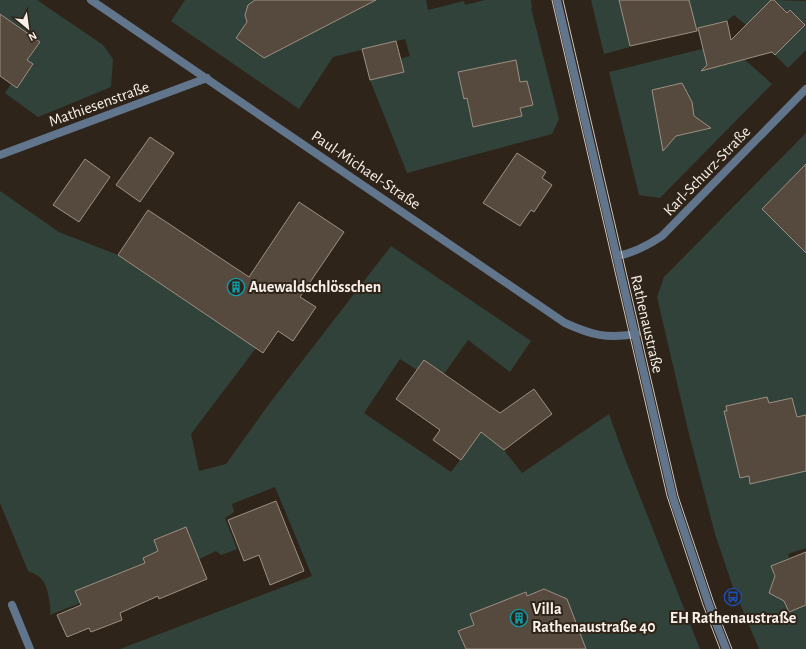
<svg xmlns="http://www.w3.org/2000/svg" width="806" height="649" font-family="'Alegreya Sans',sans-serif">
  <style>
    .green { fill: #31423a }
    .building { fill: #564a3e; stroke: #9d9082 }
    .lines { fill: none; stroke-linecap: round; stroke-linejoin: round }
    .street { stroke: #61758d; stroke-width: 8 }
    .tram { stroke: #cec5bd; stroke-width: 1 }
    .labels { text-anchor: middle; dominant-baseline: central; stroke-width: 4; stroke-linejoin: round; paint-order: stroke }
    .street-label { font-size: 16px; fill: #f8f0e9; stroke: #2f2419 }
    .poi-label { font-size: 16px; font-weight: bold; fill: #f8f0e9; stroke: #2f2419; text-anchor: start }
  </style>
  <rect width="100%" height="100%" fill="#2f2419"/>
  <!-- green -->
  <g class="green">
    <polygon points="0,0 37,0 103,45 113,59 111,87 38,117 5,93 11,84 17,88 33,65 27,60 40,42 0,14"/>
    <polygon points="185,0 325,0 336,21 351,13 344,0 426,0 428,10 464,1 465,5 485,0 531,0 532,8 531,8 559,119 552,134 407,173 370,80 403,72 400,59 410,56 405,39 333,57 299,109 171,21"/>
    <polygon points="591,0 619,0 630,47 604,54"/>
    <polygon points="689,0 771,0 746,25 734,15 727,21 702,27 702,30 680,34 690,6"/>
    <polygon points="774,0 806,1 806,50 788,68 775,55 805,25 790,10 787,12"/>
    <polygon points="706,48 744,59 772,84 660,198 639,195 609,72"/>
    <polygon points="806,133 806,548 788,554 789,558 771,566 776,581 773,582 770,589 773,595 783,597 789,612 806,605 806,649 759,649 733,587 715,534 689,434 657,297 664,277"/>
    <path d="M0 191 59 232 118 255 256 348 191 434 199 471 226 464 269 404 391 246 531 341 510 372 468 340 444 374 424 360 417 370 400 359 364 413 451 472 481 432 504 450 522 473 609 414 624 456 700 649H586L574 617 563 597 544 589 527 596 526 593 497 607 495 604 470 614 474 625 458 631 466 649H120L312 576 275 487 232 504 234 512 225 518 237 549 221 555 216 551 199 559 186 527 154 540 158 551 143 558 152 580 111 577 75 591 80 603 50 615C51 609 50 605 49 599 46 583 44 577 28 571L0 503Z"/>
  </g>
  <!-- building -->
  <g class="building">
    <polygon points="255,0 376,0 264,58 236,38 247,22 245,15 248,5"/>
    <polygon points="619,0 689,0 697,31 630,46"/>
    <polygon points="771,0 774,0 787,13 790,10 805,25 775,55 772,52 701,71 707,65 698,28 727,21 731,40"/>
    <polygon points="0,14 40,42 27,60 33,64 17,88 0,76"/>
    <polygon points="396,41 404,72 370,80 362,49"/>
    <polygon points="516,60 520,82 527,81 533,105 520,108 522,116 473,127 467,98 464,99 458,72"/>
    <polygon points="682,83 692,102 694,116 711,128 676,136 663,151 652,90"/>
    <polygon points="150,137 174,153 140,202 116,185"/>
    <polygon points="517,153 546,172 542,178 552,185 534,212 531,210 520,226 483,203"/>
    <polygon points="85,159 110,177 79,222 53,205"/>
    <polygon points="806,164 806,253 762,209"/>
    <polygon points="299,202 344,232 300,297 316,307 293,341 278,331 263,353 118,255 148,210 249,277"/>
    <polygon points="424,360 500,413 534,389 552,414 504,450 481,432 461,460 433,440 440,430 396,399"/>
    <polygon points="767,397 769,403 792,398 797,417 806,415 806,471 750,484 749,476 740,478 724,411 727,411 726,406"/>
    <polygon points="276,501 304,571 270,585 259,555 244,561 228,520"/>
    <polygon points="186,527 207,579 159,599 158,596 120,613 122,620 91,632 89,628 67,637 57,615 81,605 75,591 145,563 143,558 158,551 154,540"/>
    <polygon points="806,552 806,605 789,612 784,601 769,593 775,576 771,566"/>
    <polygon points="544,589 567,599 586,649 466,649 458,631 474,625 470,614 526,592 527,596"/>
  </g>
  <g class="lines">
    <!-- street -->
    <g class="street">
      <path d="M91 0 565 323C592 335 606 339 636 334"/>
      <polyline points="557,0 673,498 709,605 726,649"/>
      <polyline points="0,155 207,78"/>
      <path d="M617 256C634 253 647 246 662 236L806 89"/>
      <polyline points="12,605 30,649"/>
    </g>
    <!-- tram -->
    <g class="tram">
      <polyline points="552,0 667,496 703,605 720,649"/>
      <polyline points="563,0 678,496 714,603 732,649"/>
    </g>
  </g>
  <!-- icons -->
  <defs>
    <symbol id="building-ring" viewBox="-11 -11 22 22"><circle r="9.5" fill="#2f2419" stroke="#0f9aa8" stroke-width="1.5"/><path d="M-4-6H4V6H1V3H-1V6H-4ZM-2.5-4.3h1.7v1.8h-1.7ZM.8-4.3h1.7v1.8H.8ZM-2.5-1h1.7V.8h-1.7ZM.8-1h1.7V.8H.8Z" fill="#0f9aa8"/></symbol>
    <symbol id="bus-ring" viewBox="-11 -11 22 22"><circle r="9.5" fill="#2f2419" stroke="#1a4fb4" stroke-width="1.5"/><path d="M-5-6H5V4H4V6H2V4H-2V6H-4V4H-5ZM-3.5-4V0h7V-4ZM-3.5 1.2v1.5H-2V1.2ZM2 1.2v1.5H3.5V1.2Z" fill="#1a4fb4"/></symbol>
  </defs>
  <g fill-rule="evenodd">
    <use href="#building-ring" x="226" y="277" width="20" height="20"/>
    <use href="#bus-ring" x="723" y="587" width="20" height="20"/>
    <use href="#building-ring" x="509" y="608" width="20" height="20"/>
  </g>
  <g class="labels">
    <!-- street labels -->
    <g class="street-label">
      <text transform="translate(99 104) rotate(-20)">Mathiesenstraße</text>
      <text transform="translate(366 170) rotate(34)">Paul-Michael-Straße</text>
      <text transform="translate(707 171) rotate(-46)">Karl-Schurz-Straße</text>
      <text transform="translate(647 324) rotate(77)">Rathenaustraße</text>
    </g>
    <!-- poi labels -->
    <g class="poi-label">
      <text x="249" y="287">Auewaldschlösschen</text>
      <text x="532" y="609">Villa<tspan x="532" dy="18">Rathenaustraße 40</tspan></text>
      <text x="733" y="618" text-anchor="middle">EH Rathenaustraße</text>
    </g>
  </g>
  <!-- north arrow -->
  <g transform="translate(28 28) rotate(151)" stroke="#2f2419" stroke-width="3" paint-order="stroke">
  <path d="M0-3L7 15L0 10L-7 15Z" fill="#f8f0e9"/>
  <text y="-6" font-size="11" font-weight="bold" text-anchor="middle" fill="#f8f0e9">N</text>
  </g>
</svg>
